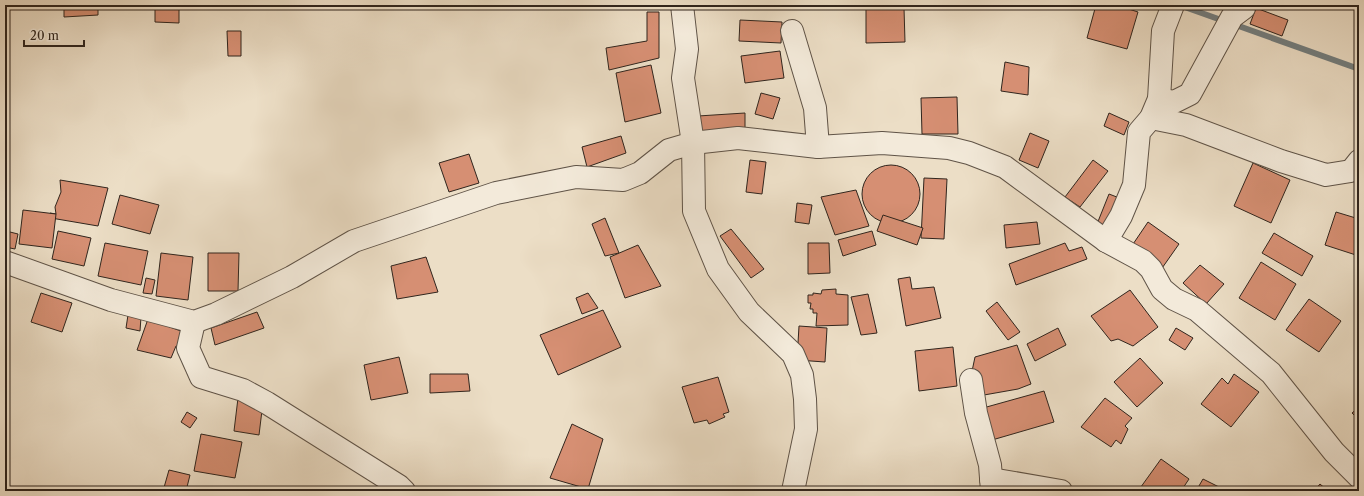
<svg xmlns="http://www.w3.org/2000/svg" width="1364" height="496" font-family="'Libre Caslon Text',serif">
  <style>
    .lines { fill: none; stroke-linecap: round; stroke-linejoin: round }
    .stream { stroke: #737e7f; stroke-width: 6 }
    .building { fill: #d68f73; stroke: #30251d }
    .minor-casing { stroke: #5f5347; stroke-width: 24 }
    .minor { stroke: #f3eada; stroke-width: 22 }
  </style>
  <rect width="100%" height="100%" fill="#ecdec6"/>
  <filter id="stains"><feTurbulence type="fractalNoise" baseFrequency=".005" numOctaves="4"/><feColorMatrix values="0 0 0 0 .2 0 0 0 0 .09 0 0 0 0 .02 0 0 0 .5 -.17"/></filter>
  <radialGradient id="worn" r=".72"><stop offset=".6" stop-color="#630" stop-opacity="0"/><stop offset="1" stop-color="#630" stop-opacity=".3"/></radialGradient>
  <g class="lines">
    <!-- stream -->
    <g class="stream">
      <polyline points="1179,5 1224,21"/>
      <polyline points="1233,24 1359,69"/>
    </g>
  </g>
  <!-- building -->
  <g class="building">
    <polygon points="64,5 98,5 98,15 64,17"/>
    <polygon points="155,5 179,5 179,23 155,22"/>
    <polygon points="1096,5 1116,5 1138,12 1127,49 1087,38"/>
    <polygon points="904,8 905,42 866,43 866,9"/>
    <polygon points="1256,8 1288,20 1282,36 1250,24"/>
    <polygon points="647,12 659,12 659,58 609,70 606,48 647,41"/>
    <polygon points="740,20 782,22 781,43 739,41"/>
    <polygon points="227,31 241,31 241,56 228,56"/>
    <polygon points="780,51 784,78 745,83 741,56"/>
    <polygon points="1005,62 1029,67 1028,95 1001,91"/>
    <polygon points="651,65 661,113 625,122 616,73"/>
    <polygon points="761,93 780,98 773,119 755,114"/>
    <polygon points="957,97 958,134 922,134 921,98"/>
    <polygon points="745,113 745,129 699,131 698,116"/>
    <polygon points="1109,113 1129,122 1124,135 1104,126"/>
    <polygon points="1030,133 1049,141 1038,168 1019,160"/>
    <polygon points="621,136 626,153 587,167 582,147"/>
    <polygon points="469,154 479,183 449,192 439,163"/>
    <polygon points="750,160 766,162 762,194 746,192"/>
    <polygon points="1093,160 1108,171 1080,207 1065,197"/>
    <polygon points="1253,163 1290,180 1271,223 1234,206"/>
    <circle cx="891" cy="194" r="29"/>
    <polygon points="924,178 947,179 944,239 921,238"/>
    <polygon points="60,180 108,188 98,226 51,218 50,213 56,214 55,207 61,192"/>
    <polygon points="856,190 869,226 835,235 821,197"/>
    <polygon points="1109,194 1122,199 1108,234 1095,229"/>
    <polygon points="120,195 159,205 150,234 112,224"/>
    <polygon points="797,203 812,205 809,224 795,222"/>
    <polygon points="23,210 56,214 52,248 19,244"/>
    <polygon points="1336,212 1359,219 1359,256 1325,245"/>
    <polygon points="883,215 923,228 917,245 877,231"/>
    <polygon points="605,218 619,253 605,256 592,224"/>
    <polygon points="1037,222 1040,244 1006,248 1004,225"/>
    <polygon points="1148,222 1179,244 1160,271 1129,250"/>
    <polygon points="731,229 764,269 751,278 720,236"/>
    <polygon points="6,231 18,234 15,249 5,247"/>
    <polygon points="58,231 91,238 84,266 52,259"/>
    <polygon points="872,231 876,245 843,256 838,240"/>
    <polygon points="1274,233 1313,256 1302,276 1262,253"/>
    <polygon points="105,243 148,251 141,285 98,276"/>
    <polygon points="808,243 829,243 830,273 808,274"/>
    <polygon points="1065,243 1069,251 1082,247 1087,259 1016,285 1009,264"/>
    <polygon points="638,245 661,286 625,298 610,257"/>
    <polygon points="161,253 193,257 188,300 156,296"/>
    <polygon points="208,253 239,253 238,291 208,291"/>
    <polygon points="426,257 438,292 397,299 391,266"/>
    <polygon points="1261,262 1296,284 1275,320 1239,298"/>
    <polygon points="1200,265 1224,284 1206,304 1183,283"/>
    <polygon points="910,277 912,289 934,287 941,318 906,326 898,279"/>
    <polygon points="146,278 155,280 152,294 143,293"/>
    <polygon points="836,289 836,294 848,295 848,325 816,326 817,313 813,313 813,309 810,309 811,303 808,303 808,295 813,295 813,293 821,294 822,290"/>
    <polygon points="1130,290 1158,327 1133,346 1118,339 1111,341 1091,316"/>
    <polygon points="41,293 72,303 62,332 31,322"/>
    <polygon points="588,293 598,308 582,314 576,298"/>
    <polygon points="868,294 877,333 861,335 851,297"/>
    <polygon points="1309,299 1341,321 1319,352 1286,330"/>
    <polygon points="997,302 1020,332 1008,340 986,311"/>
    <polygon points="603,310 621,347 558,375 540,335"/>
    <polygon points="257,312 264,328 215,345 211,328"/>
    <polygon points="128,315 141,317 140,331 126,328"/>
    <polygon points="148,319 189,334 188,348 176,346 171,358 137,350"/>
    <polygon points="799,326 827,328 825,362 797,360"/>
    <polygon points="1058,328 1066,345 1035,361 1027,344"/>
    <polygon points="1176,328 1193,338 1185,350 1169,340"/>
    <polygon points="1017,345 1031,384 1018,389 984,395 971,376 975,357"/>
    <polygon points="953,347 957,386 919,391 915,351"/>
    <polygon points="399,357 408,393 371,400 364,365"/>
    <polygon points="1140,358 1163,383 1137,407 1114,382"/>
    <polygon points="430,374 468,374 470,391 430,393"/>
    <polygon points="1234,374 1259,392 1231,427 1201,404 1222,378 1228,384"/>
    <polygon points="718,377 729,412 723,414 725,417 709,424 707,420 694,423 682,387"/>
    <polygon points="1044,391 1054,422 992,440 983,408"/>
    <polygon points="238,398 263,402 259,435 234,431"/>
    <polygon points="1105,398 1132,418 1125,426 1128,429 1121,444 1116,440 1111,447 1081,427"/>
    <polygon points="1359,407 1359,420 1352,413"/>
    <polygon points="187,412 197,418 190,428 181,422"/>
    <polygon points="572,424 603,439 588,489 550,478"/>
    <polygon points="201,434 242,442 235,478 194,471"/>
    <polygon points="1161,459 1189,479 1181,491 1138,491"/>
    <polygon points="169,470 190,475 186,491 163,491"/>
    <polygon points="1203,479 1227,491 1196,491"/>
    <polygon points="1320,484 1328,491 1314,491"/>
  </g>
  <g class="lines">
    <defs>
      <g id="minor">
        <polyline points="682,5 687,49 683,78 693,143 694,211 718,269 749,312 793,354 802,375 805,399 806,429 793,491"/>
        <polyline points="792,31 815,108 818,147"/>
        <polyline points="1159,99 1174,102 1190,94 1232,17 1244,8"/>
        <polyline points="1151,118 1186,125 1281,161 1326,175 1351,171 1359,161"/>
        <polyline points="1106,241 1121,216 1134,185 1139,132 1151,118 1159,99 1163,31 1173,5"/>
        <polyline points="5,262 111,300 194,322 216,314 292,277 354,241 496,193 576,177 623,180 640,173 669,150 693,143 738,138 818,147 882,143 949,148 969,153 1005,167 1106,241 1143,261 1151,269 1162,289 1174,299 1197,310 1271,373 1334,452 1359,477"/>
        <polyline points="194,322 188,348 201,377 243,390 267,403 399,486 404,491"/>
        <polyline points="971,380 976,413 990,465 992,491"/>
        <polyline points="991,479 1061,491"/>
      </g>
    </defs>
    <!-- minor casing -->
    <use href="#minor" class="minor-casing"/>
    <!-- minor -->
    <use href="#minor" class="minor"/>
  </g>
  <!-- margin -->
  <rect width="1364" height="496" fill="none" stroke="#ecdec6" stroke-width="20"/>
  <rect x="6" y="6" width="1352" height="484" fill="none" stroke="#30251d" stroke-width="2"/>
  <rect x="10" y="10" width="1344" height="476" fill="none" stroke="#30251d"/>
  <!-- scale -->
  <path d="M24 40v6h60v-6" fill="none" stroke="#30251d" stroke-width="2"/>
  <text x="30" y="40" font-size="12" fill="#30251d" stroke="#f3eada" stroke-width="3" paint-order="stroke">20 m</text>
  <rect width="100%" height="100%" filter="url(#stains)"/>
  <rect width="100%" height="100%" fill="url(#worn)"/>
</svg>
